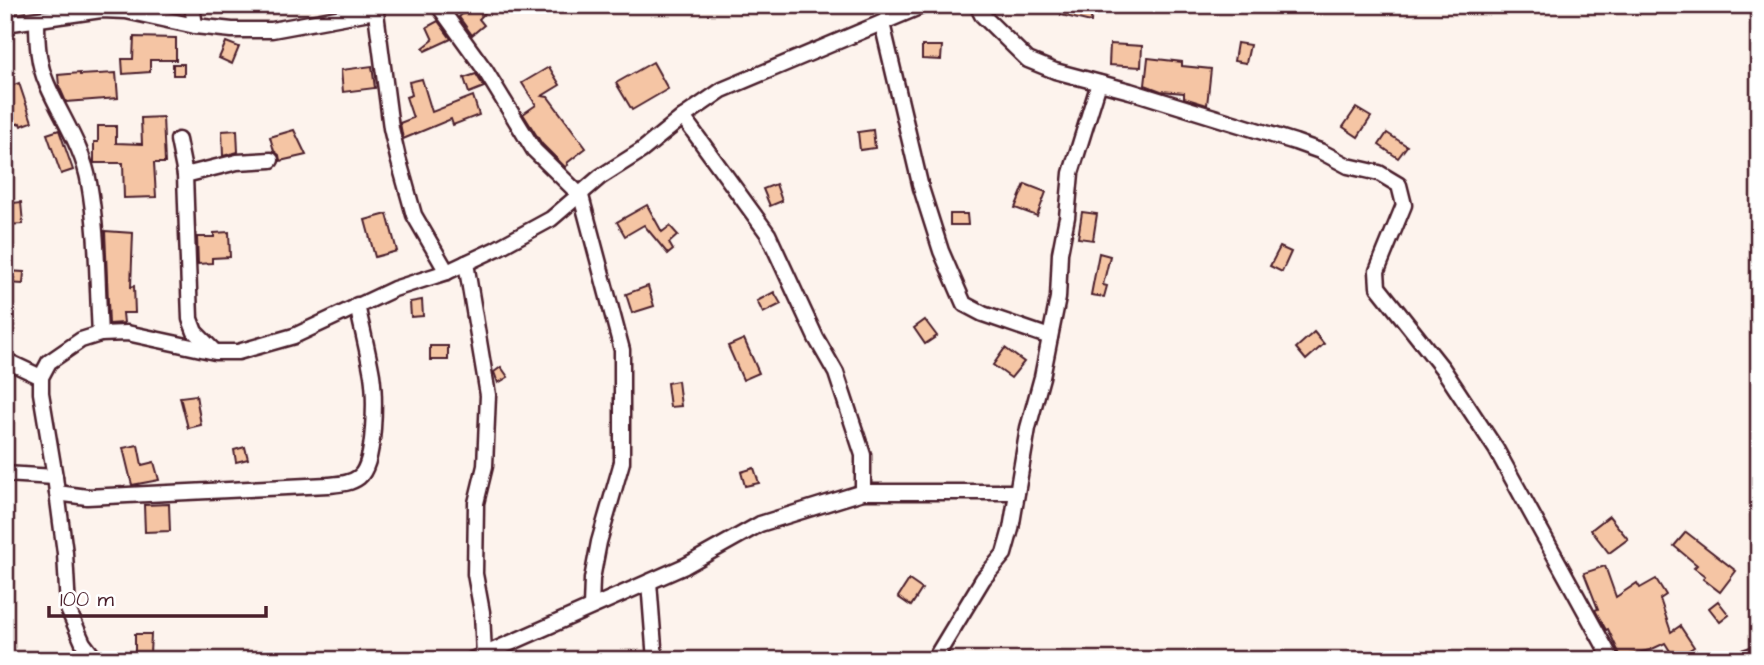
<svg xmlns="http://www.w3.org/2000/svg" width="1764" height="665" font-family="'Architects Daughter',sans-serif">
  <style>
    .building { fill: #f5c5a4; stroke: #4a1f2b; stroke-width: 2 }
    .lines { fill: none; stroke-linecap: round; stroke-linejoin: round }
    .minor-casing { stroke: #4a1f2b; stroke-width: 19 }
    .minor { stroke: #fff; stroke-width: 14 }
  </style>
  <rect width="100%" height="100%" fill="#fdf3ed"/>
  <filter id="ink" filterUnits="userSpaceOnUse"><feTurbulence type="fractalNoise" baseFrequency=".0143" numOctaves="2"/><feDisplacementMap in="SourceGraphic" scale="14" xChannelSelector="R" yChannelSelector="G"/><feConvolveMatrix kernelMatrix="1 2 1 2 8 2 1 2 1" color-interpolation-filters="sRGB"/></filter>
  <g filter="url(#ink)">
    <!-- building -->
    <g class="building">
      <polygon points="473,5 479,5 485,13 479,19 484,25 472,35 459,17"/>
      <polygon points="1063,5 1092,5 1091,22 1061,15"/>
      <polygon points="438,21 451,39 425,51 423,48 433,40 427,27"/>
      <polygon points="134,37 176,38 176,60 150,60 150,72 123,74 122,59 133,59"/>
      <polygon points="226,42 239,47 232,64 219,58"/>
      <polygon points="1237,43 1250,45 1246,63 1234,61"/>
      <polygon points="1110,44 1142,46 1141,67 1109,65"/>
      <polygon points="922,46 942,46 941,60 922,59"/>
      <polygon points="1148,58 1182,62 1182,66 1211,69 1207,105 1184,98 1184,93 1161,91 1145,85"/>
      <polygon points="653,62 668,89 632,110 616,83"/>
      <rect x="173" y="64" width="11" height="11"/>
      <polygon points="372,66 375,88 343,92 341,70"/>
      <polygon points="549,67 560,85 542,96 548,97 586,148 567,163 568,165 565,167 542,144 523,114 536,105 522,83"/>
      <polygon points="80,73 80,75 116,73 118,98 66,102 59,86 58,75"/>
      <polygon points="476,74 484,87 469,93 464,78"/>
      <polygon points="422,79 432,112 473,96 479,115 453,125 451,119 403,139 400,123 413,118 406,97 412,95 409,82"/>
      <polygon points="19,83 32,122 21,126 20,123 5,128 5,99 11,97 8,87"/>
      <polygon points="1356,108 1371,117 1358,137 1343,127"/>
      <polygon points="163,117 165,163 154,163 156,197 124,198 123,163 94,163 94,142 98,142 98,126 116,126 116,143 142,144 141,118"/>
      <polygon points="59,130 73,170 61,174 47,134"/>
      <polygon points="237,130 238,152 223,156 222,131"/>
      <polygon points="294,130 306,155 280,161 279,155 274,151 270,137"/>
      <polygon points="873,130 875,148 860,150 858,132"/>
      <polygon points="1387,133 1407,146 1398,158 1379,145"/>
      <polygon points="776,184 782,201 770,206 763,189"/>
      <polygon points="1025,184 1046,192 1037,216 1015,208"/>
      <polygon points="21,202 23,224 5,225 5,204"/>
      <polygon points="647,205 662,232 670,226 678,235 669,243 673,250 668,254 644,225 625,236 617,222"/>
      <polygon points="1082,212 1097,214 1093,240 1078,238"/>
      <polygon points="387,214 397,251 375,257 365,220"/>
      <polygon points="950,214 967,214 968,225 950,225"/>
      <polygon points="105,231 133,233 131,287 134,286 135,313 123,313 124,323 109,324"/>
      <polygon points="229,232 230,257 212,258 212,263 198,264 197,237 214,237 214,233"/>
      <polygon points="1280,247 1291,252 1282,272 1270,266"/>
      <polygon points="1099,253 1110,256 1103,285 1107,286 1104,297 1091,295"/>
      <polygon points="7,271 24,272 23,284 6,283"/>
      <polygon points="648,286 654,306 632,313 626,294"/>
      <polygon points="774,292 781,304 763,313 757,301"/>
      <polygon points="422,300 423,316 411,317 410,302"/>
      <polygon points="925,320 937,336 925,344 914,328"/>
      <polygon points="1314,332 1324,344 1306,360 1296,348"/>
      <polygon points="744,339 759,373 743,380 728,346"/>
      <rect x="430" y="346" width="18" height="14"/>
      <polygon points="1005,348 1024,362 1011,378 993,365"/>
      <polygon points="501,367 508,377 498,383 494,372"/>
      <polygon points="678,381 681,406 670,407 667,383"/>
      <polygon points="196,395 201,425 188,428 180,397"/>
      <polygon points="138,445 142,465 154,462 159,480 132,485 123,448"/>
      <polygon points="245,447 248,459 236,462 234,450"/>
      <polygon points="754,468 759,483 745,486 741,472"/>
      <polygon points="169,504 170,531 145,532 144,505"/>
      <polygon points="1609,516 1628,539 1609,553 1591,530"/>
      <polygon points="1686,532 1736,571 1720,592 1703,579 1705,576 1694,568 1697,565 1674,546"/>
      <polygon points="1605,566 1616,597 1637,583 1640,588 1656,579 1666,595 1660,599 1671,632 1680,626 1694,647 1675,659 1665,643 1650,650 1621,657 1608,629 1606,630 1595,610 1598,609 1584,573"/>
      <polygon points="909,580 922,589 911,606 898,597"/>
      <polygon points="1718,601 1729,615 1720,622 1709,608"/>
      <polygon points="135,634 151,634 150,654 135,654"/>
    </g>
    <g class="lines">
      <defs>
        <g id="minor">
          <polyline points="192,5 195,26"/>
          <polyline points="375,5 391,128 398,158 414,215 447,272"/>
          <polyline points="438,5 485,70 534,150 581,196 622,350 622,462 599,542 592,579 591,607"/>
          <polyline points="977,5 982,15 1028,60 1055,71 1130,91 1295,142 1320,151 1348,166 1379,173 1399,185 1404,205 1377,271 1378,287 1443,369 1496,449 1612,660"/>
          <path d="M37 20C37 42 38 64 47 84 61 117 83 147 89 183 98 233 97 284 100 334"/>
          <polyline points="882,23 921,188 941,251 964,304 983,314 1050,337"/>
          <polyline points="5,24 101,10 126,11 195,26 232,30 272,30 375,11"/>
          <polyline points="683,117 768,234 816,338 836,373 863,455 863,492"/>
          <polyline points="178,140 185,175"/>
          <polyline points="466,263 488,395 485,466 476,503 475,574 482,612 484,655"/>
          <polyline points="214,351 195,332 190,319 185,175 237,162 271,160"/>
          <polyline points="5,360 41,377"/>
          <polyline points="5,474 55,477"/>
          <path d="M57 493 87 497 328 485C339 484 350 484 359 477 376 464 375 395 372 375 368 352 362 328 357 305"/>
          <polyline points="649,582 655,660"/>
          <polyline points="96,660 83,643 68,609 65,553 55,477 41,393 41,377 49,362 81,340 100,334 127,333 215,352 238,352 294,336 394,289 447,272 496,249 551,219 600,177 641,151 683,117 722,90 924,5"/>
          <polyline points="472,660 685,566 760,524 863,492 1017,492"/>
          <polyline points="934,660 983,579 1004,554 1011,529 1028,428 1042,377 1058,298 1060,253 1067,217 1071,173 1099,83"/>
          <polyline points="1738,660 1759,653"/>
        </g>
      </defs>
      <!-- minor casing -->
      <use href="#minor" class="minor-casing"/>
      <!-- minor -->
      <use href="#minor" class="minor"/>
    </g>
  </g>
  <!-- margin -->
  <rect width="1764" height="665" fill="none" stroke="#fff" stroke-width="28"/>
  <rect x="14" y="14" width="1736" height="637" fill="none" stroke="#4a1f2b" stroke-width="2.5" filter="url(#ink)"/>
  <!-- scale -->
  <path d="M49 606v10h217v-10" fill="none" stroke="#4a1f2b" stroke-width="3.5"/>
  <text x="60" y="606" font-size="21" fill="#4a1f2b" stroke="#ffffff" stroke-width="5" paint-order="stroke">100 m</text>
</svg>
